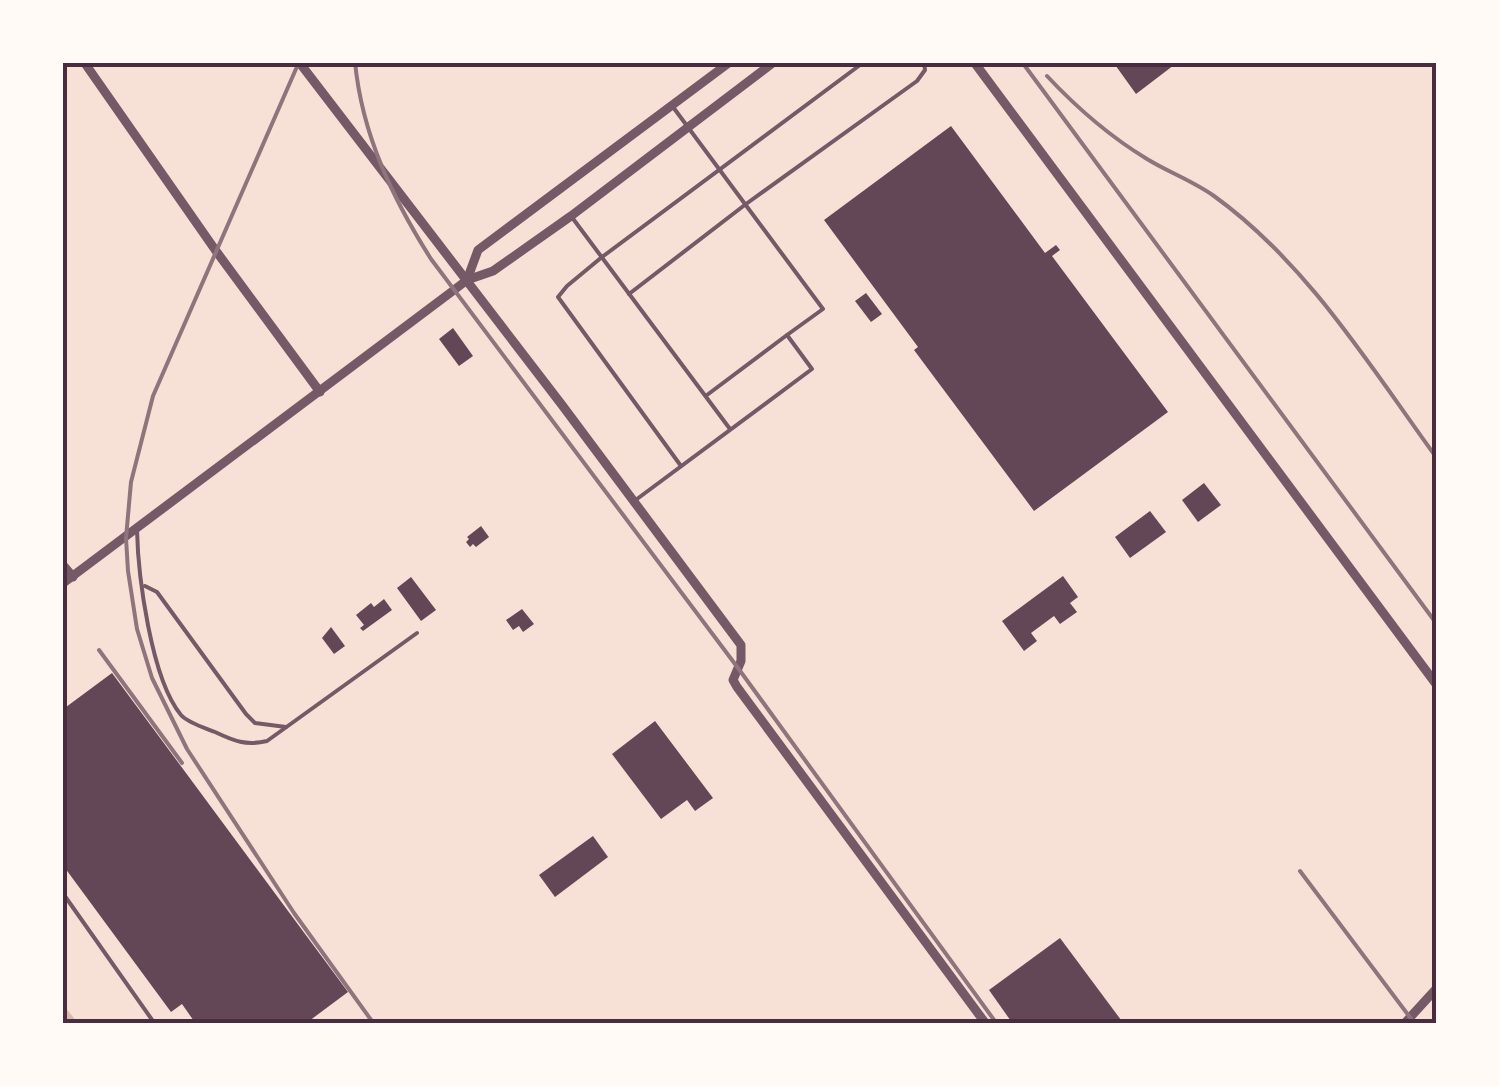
<svg xmlns="http://www.w3.org/2000/svg" width="1499" height="1086" font-family="'DejaVu Sans',sans-serif">
  <style>
    .lines { fill: none; stroke-linecap: round; stroke-linejoin: round }
    .canal { stroke: #dcb8b0; stroke-width: 15 }
    .building { fill: #644757 }
    .service { stroke: #755966; stroke-width: 4 }
    .minor { stroke: #755966; stroke-width: 9 }
    .rail { stroke: #8f747c; stroke-width: 4 }
    .neatline { fill: none; stroke: #4a2c40; stroke-width: 4 }
  </style>
  <rect width="100%" height="100%" fill="#f7e1d7"/>
  <g class="lines">
    <!-- canal -->
    <polyline class="canal" points="62,1015 69,1024"/>
  </g>
  <!-- building -->
  <g class="building">
    <polygon points="1113,62 1178,62 1136,94"/>
    <polygon points="951,126 1045,253 1056,245 1060,250 1052,256 1168,412 1034,511 914,350 918,347 824,220"/>
    <polygon points="866,293 882,314 871,322 855,301"/>
    <polygon points="453,328 473,356 459,366 439,339"/>
    <polygon points="1204,483 1221,505 1198,522 1182,500"/>
    <polygon points="1150,511 1166,532 1130,558 1115,537"/>
    <polygon points="481,526 489,537 476,547 473,544 470,547 466,542 469,539 467,537"/>
    <polygon points="1063,576 1078,597 1070,603 1077,612 1060,624 1054,616 1031,633 1037,641 1024,651 1002,621"/>
    <polygon points="411,577 436,610 421,621 397,588"/>
    <polygon points="384,599 392,610 363,631 360,628 364,625 356,615 371,603 374,607"/>
    <polygon points="522,609 534,624 523,632 519,626 513,630 506,620"/>
    <polygon points="331,627 345,646 334,654 322,638"/>
    <polygon points="112,673 348,992 305,1024 196,1024 182,1004 171,1012 62,864 62,710"/>
    <polygon points="655,721 713,798 695,811 687,800 661,819 612,754"/>
    <polygon points="593,836 608,857 555,897 539,875"/>
    <polygon points="1060,938 1124,1024 1013,1024 989,990"/>
  </g>
  <g class="lines">
    <!-- service -->
    <g class="service">
      <polyline points="571,216 730,429"/>
      <polyline points="629,294 746,204 917,81 925,70 924,62"/>
      <polyline points="707,395 787,335"/>
      <polyline points="681,466 558,297 567,286 602,257 864,62"/>
      <polyline points="637,499 812,369 787,335 823,309 673,107"/>
      <path d="M137 530C138 575 151 679 181 715 188 723 205 728 215 732 234 741 246 746 267 741L417 633"/>
      <polyline points="145,586 157,592 246,714 255,723 286,727"/>
      <polyline points="62,892 155,1024"/>
    </g>
    <!-- minor -->
    <g class="minor">
      <polyline points="84,62 216,251 320,392"/>
      <polyline points="299,62 562,405 741,645 741,661 733,680 737,687 986,1024"/>
      <polyline points="974,62 1436,684"/>
      <polyline points="467,280 478,250 730,62"/>
      <polyline points="62,564 73,577"/>
      <polyline points="62,584 454,290 467,280 493,271 571,216 774,62"/>
      <polyline points="1404,1024 1436,989"/>
    </g>
    <!-- rail -->
    <g class="rail">
      <polyline points="299,62 153,396 131,482 126,538 128,571 137,629 152,678 187,749 294,913 374,1024"/>
      <path d="M355 62C362 135 393 199 431 259L738 668 997 1024"/>
      <polyline points="1022,62 1436,623"/>
      <path d="M1047 76C1077 108 1109 136 1147 159 1168 172 1193 181 1214 196 1307 263 1370 366 1436 457"/>
      <polyline points="99,650 182,763"/>
      <polyline points="1300,871 1415,1024"/>
    </g>
  </g>
  <!-- border -->
  <rect width="1499" height="1086" fill="none" stroke="#fffaf5" stroke-width="130"/>
  <rect x="65" y="65" width="1369" height="956" class="neatline"/>
</svg>
